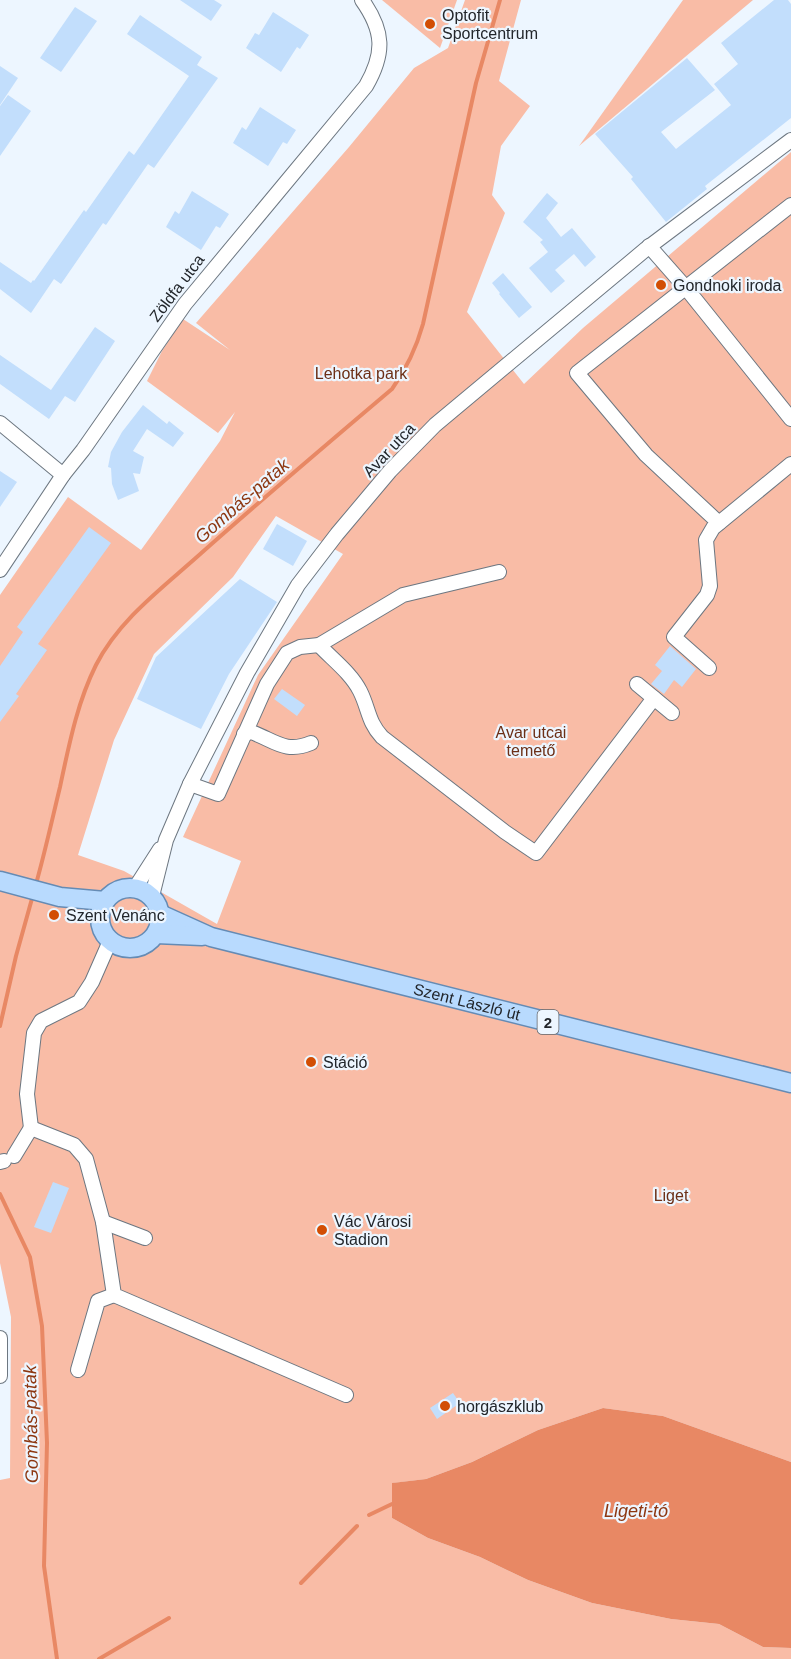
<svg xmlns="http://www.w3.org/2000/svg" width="791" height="1659" font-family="Helvetica,sans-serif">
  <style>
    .green { fill: #f9bca6; fill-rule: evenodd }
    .water { fill: #e88864 }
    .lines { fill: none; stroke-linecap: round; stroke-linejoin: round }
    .stream { stroke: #e88864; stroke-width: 4 }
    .building { fill: #c2defc }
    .minor-casing { stroke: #6d7781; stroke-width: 16 }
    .major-casing { stroke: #658bb4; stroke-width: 21 }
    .minor { stroke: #fff; stroke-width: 14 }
    .major { stroke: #b8dafe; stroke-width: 18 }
    .poi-dot { fill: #d24e04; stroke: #edf6ff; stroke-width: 2 }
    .labels { text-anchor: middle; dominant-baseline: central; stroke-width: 4.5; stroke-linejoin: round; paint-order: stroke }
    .shield { fill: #edf6ff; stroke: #5f646b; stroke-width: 1.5 }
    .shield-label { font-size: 15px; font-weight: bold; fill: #22262b }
    .poi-label { font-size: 16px; fill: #22262b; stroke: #edf6ff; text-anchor: start }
    .street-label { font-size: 16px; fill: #22262b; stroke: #edf6ff }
    .park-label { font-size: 16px; fill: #6c2f16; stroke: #edf6ff }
    .water-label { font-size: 18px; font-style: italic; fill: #8d3711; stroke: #edf6ff }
  </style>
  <rect width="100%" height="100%" fill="#edf6ff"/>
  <!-- green -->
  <g class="green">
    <polygon points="382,0 457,0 440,48"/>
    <path d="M465 0H521L499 81 530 106 501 146 492 195 505 213 467 312 524 384 583 328 791 152V1462L663 1416 603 1408 538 1430 472 1462 426 1479 393 1483 392 1518 428 1538 480 1557 528 1580 592 1603 671 1619 719 1624 763 1647 791 1648V1659H0V1480L10 1478 11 1317 0 1263V595L68 497 141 550 220 441 235 412 218 433 147 381 162 351 183 319 230 350 196 323 349 147 414 68 448 48ZM276 516 343 554 258 675 183 837 241 861 217 924 124 871 78 855 114 740 154 654 233 577Z"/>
    <polygon points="683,0 753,0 579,146"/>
  </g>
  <!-- water -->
  <polygon class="water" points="603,1408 663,1416 791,1462 791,1648 763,1647 719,1624 671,1619 592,1603 528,1580 480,1557 428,1538 392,1518 392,1483 426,1479 472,1462 538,1430"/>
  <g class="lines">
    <!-- stream -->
    <g class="stream">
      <path d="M36 884C45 852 52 820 60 787 69 745 77 703 96 665 119 620 161 589 198 556 262 499 327 444 392 389 407 368 416 349 423 324L476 83 500 0"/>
      <polyline points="0,1026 16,956 33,895"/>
      <polyline points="0,1194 30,1257 42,1326 47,1443 44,1566 57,1659"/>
      <polyline points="369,1515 392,1504"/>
      <polyline points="301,1583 357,1526"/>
      <polyline points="99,1659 169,1618"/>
    </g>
  </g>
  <!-- building -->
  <g class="building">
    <polygon points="180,0 214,0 222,5 211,21"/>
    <polygon points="774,0 788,0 791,4 791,118 705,186 707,189 666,222 631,179 633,177 595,134 687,58 715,90 661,132 676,149 731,105 714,84 738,64 721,43"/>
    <polygon points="75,7 97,21 61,72 40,58"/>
    <polygon points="273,12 309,35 300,49 297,47 281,72 246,48 255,33 259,35"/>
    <polygon points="140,15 202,57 197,65 218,78 154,168 148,164 106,225 103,223 61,284 54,279 31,313 0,289 0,262 31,283 33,280 34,281 84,210 86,212 129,151 134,155 189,76 127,34"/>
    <polygon points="0,66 18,78 0,105"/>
    <polygon points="8,95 31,111 0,156 0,106"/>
    <polygon points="260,107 296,130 287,144 283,142 268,166 233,143 242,127 246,130"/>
    <polygon points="192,191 229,214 220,228 216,226 201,250 166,227 175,211 179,214"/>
    <polygon points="547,193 558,203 546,218 561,237 572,228 596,257 585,267 574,254 555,270 565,281 551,293 529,268 548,252 540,242 543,240 523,222"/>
    <polygon points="503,273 532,307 519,318 499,294 500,293 492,283"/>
    <polygon points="95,327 115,341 75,402 65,396 49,419 0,384 0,355 51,390"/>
    <polygon points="143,405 167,424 169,421 184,433 173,447 147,429 133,451 144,457 140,474 133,473 139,491 118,500 112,484 111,468 108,467 111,452 122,432"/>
    <polygon points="0,471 17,482 0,507"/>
    <polygon points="277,524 307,541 293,566 263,549"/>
    <polygon points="89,527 111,543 38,644 47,650 16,694 19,696 0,722 0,666 23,632 17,627"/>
    <polygon points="240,579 277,602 229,674 201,729 137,699 156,657"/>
    <polygon points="670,646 696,669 682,687 674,680 664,694 651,684 662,671 655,665"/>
    <polygon points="282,689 305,705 297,716 274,699"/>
    <polygon points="53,1182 69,1188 51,1233 34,1227"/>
    <polygon points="453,1393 460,1403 437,1419 430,1408"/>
  </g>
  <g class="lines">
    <defs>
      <g id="minor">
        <polyline points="649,246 686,288 791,419"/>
        <polyline points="0,423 63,475"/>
        <polyline points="719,523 646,455 577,373 791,205"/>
        <path d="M0 570 63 475 83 450 185 304 366 86C385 53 384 31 362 0"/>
        <path d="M319 645C332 659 351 673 360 691 369 709 368 722 382 737L505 832 536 853 654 698"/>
        <polyline points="709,668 674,637 707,595 710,586 706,540 713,528 791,464"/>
        <polyline points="637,684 672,713"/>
        <path d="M244 734 251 732C274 740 285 754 311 743"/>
        <polyline points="190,784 218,794 267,684 287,653 300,647 319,645 403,595 499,572"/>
        <polyline points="135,888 160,849"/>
        <polyline points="152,896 166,840 190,784 247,673 298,585 337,534 390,471 435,425 646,249 791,140"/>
        <polyline points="31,1128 74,1145 86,1159 103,1222 114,1295 346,1395"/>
        <polyline points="31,1128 27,1094 34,1033 41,1021 79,1002 92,982 110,941"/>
        <polyline points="14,1156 31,1128"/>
        <polyline points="0,1162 4,1161"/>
        <polyline points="103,1222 145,1238"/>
        <polyline points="0,1338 0,1376"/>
        <polyline points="78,1370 98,1301 114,1295"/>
      </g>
      <g id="major">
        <polyline points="0,881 60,897 105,901"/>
        <circle cx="130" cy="918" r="30"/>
        <path id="s1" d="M160 914 211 937 791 1083"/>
        <polyline points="156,934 202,936"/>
      </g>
    </defs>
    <!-- minor casing -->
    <use href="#minor" class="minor-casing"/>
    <!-- major casing -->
    <use href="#major" class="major-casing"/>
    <!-- minor -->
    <use href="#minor" class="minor"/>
    <!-- major -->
    <use href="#major" class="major"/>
  </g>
  <!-- markers -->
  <g class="poi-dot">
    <circle cx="430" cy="24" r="6"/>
    <circle cx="661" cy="285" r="6"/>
    <circle cx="54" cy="915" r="6"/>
    <circle cx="311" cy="1062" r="6"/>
    <circle cx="322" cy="1230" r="6"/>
    <circle cx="445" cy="1406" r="6"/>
  </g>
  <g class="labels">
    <!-- shield labels -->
    <rect class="shield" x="537.5" y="1010" width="21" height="24" rx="4.5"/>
    <g class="shield-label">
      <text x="548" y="1022">2</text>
    </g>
    <!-- poi labels -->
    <g class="poi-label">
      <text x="442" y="15">Optofit<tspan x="442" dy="18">Sportcentrum</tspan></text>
      <text x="673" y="285">Gondnoki iroda</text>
      <text x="66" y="915">Szent Venánc</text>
      <text x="323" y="1062">Stáció</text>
      <text x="334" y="1221">Vác Városi<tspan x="334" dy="18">Stadion</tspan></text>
      <text x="457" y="1406">horgászklub</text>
    </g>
    <!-- street labels -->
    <g class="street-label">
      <text transform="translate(177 288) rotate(-53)">Zöldfa utca</text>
      <text transform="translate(389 450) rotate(-47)">Avar utca</text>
      <text stroke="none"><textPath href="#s1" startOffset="320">Szent László út</textPath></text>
    </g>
    <!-- park labels -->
    <g class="park-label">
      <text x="361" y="373">Lehotka park</text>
      <text x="531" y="732">Avar utcai<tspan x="531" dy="18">temető</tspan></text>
      <text x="671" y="1195">Liget</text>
    </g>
    <!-- water labels -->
    <g class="water-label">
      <text transform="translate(242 501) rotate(-41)">Gombás-patak</text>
      <text transform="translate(31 1424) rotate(-91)">Gombás-patak</text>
      <text x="636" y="1511">Ligeti-tó</text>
    </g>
  </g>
</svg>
